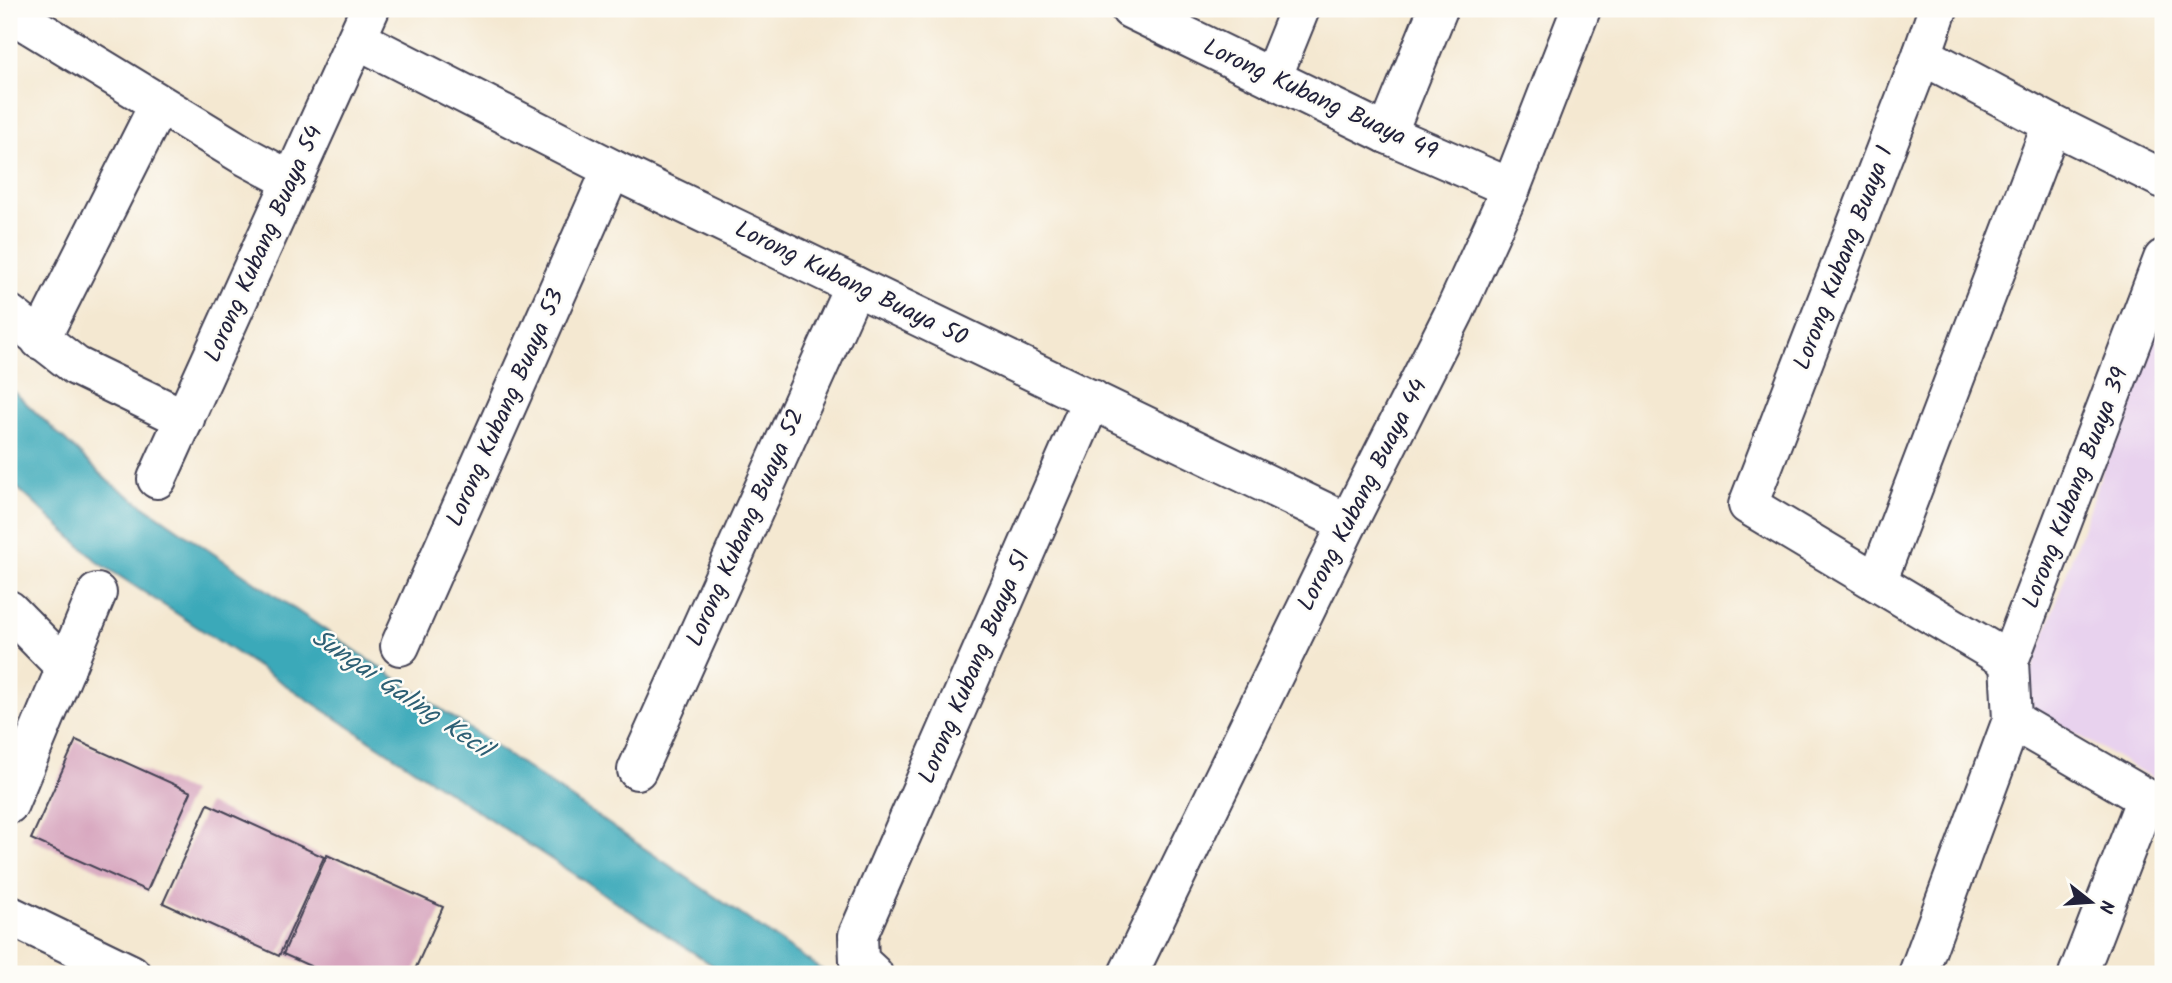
<svg xmlns="http://www.w3.org/2000/svg" width="2172" height="983" font-family="Kalam,sans-serif">
  <style>
    .built { fill: #e8d2ee }
    .water { fill: #3aa9b9; stroke: #2e667a; stroke-width: 2 }
    .building { fill: #d7a5be }
    .lines { fill: none; stroke-linecap: round; stroke-linejoin: round }
    .minor-casing { stroke: #424052; stroke-width: 42 }
    .minor { stroke: #fff; stroke-width: 38 }
    .labels { text-anchor: middle; dominant-baseline: central; stroke-width: 5; stroke-linejoin: round; paint-order: stroke }
    .street-label { font-size: 24px; fill: #22223b; stroke: #fdfcf7 }
    .water-label { font-size: 26px; font-style: italic; fill: #2d5f74; stroke: #fdfcf7 }
  </style>
  <rect width="100%" height="100%" fill="#fdfcf7"/>
  <filter id="ink" filterUnits="userSpaceOnUse"><feTurbulence type="fractalNoise" baseFrequency=".0143" numOctaves="2"/><feDisplacementMap in="SourceGraphic" scale="14" xChannelSelector="R" yChannelSelector="G"/><feConvolveMatrix kernelMatrix="1 2 1 2 8 2 1 2 1" color-interpolation-filters="sRGB"/></filter>
  <filter id="wash" filterUnits="userSpaceOnUse"><feTurbulence type="fractalNoise" baseFrequency=".00686" numOctaves="4" result="noise"/><feDisplacementMap in="SourceGraphic" scale="28" xChannelSelector="R" yChannelSelector="G"/><feGaussianBlur stdDeviation="1.57" result="paint"/><feColorMatrix in="noise" values="0 0 0 0 0 0 0 0 0 0 0 0 0 0 0 0 0 1.4 0 .05"/><feComposite in="paint" operator="in"/></filter>
  <g filter="url(#wash)">
    <rect width="100%" height="100%" fill="#f4e8d1"/>
    <!-- built -->
    <polygon class="built" points="2163,299 2163,784 2021,702"/>
    <!-- water -->
    <polygon class="water" points="9,387 109,482 828,974 726,974 98,562 9,480"/>
    <g id="blocks">
      <!-- building -->
      <g class="building">
        <polygon points="76,740 191,792 147,891 31,839"/>
        <polygon points="208,804 324,857 279,956 163,903"/>
        <polygon points="327,855 443,907 413,974 328,974 283,954"/>
      </g>
    </g>
  </g>
  <g filter="url(#ink)">
    <use href="#blocks" fill-opacity="0" stroke="#424052" stroke-width="2"/>
    <g class="lines">
      <defs>
        <g id="minor">
          <polyline points="1130,9 1387,134 1511,188"/>
          <polyline points="1938,9 1922,55 1748,505 2009,661"/>
          <polyline points="9,12 245,156 292,181"/>
          <polyline points="357,39 612,169 1348,523"/>
          <polyline points="1922,55 2052,124 2163,179"/>
          <polyline points="1272,78 1300,9"/>
          <polyline points="1387,134 1438,9"/>
          <polyline points="9,314 76,366 185,419"/>
          <polyline points="40,340 159,104"/>
          <polyline points="157,479 370,9"/>
          <polyline points="1877,582 2052,124"/>
          <polyline points="9,610 66,668"/>
          <polyline points="400,646 612,169"/>
          <polyline points="2012,720 2163,808"/>
          <polyline points="637,770 855,286"/>
          <polyline points="9,804 97,593"/>
          <polyline points="9,915 131,974"/>
          <polyline points="873,974 859,961 858,935 1092,399"/>
          <polyline points="1128,974 1348,523 1454,313 1511,188 1581,9"/>
          <polyline points="1918,974 2012,720 2009,661 2163,259"/>
          <polyline points="2078,974 2146,798"/>
        </g>
      </defs>
      <!-- minor casing -->
      <use href="#minor" class="minor-casing"/>
      <!-- minor -->
      <use href="#minor" class="minor"/>
    </g>
  </g>
  <g class="labels">
    <!-- street labels -->
    <g class="street-label">
      <text transform="translate(1320 100) rotate(25)">Lorong Kubang Buaya 49</text>
      <text transform="translate(264 244) rotate(-66)">Lorong Kubang Buaya 54</text>
      <text transform="translate(1844 258) rotate(-69)">Lorong Kubang Buaya 1</text>
      <text transform="translate(851 284) rotate(26)">Lorong Kubang Buaya 50</text>
      <text transform="translate(506 408) rotate(-66)">Lorong Kubang Buaya 53</text>
      <text transform="translate(2076 488) rotate(-69)">Lorong Kubang Buaya 39</text>
      <text transform="translate(1363 495) rotate(-63)">Lorong Kubang Buaya 44</text>
      <text transform="translate(746 528) rotate(-66)">Lorong Kubang Buaya 52</text>
      <text transform="translate(975 667) rotate(-67)">Lorong Kubang Buaya 51</text>
    </g>
    <!-- water labels -->
    <g class="water-label">
      <text transform="translate(401 694) rotate(34)">Sungai Galing Kecil</text>
    </g>
  </g>
  <!-- margin -->
  <rect width="2172" height="983" fill="none" stroke="#fdfcf7" stroke-width="35"/>
  <!-- north arrow -->
  <g transform="translate(2091 902) rotate(107)" stroke="#fdfcf7" stroke-width="5" paint-order="stroke">
  <path d="M0-5L12 26L0 18L-12 26Z" fill="#22223b"/>
  <text y="-10" font-size="19" font-weight="bold" text-anchor="middle" fill="#22223b">N</text>
  </g>
</svg>
